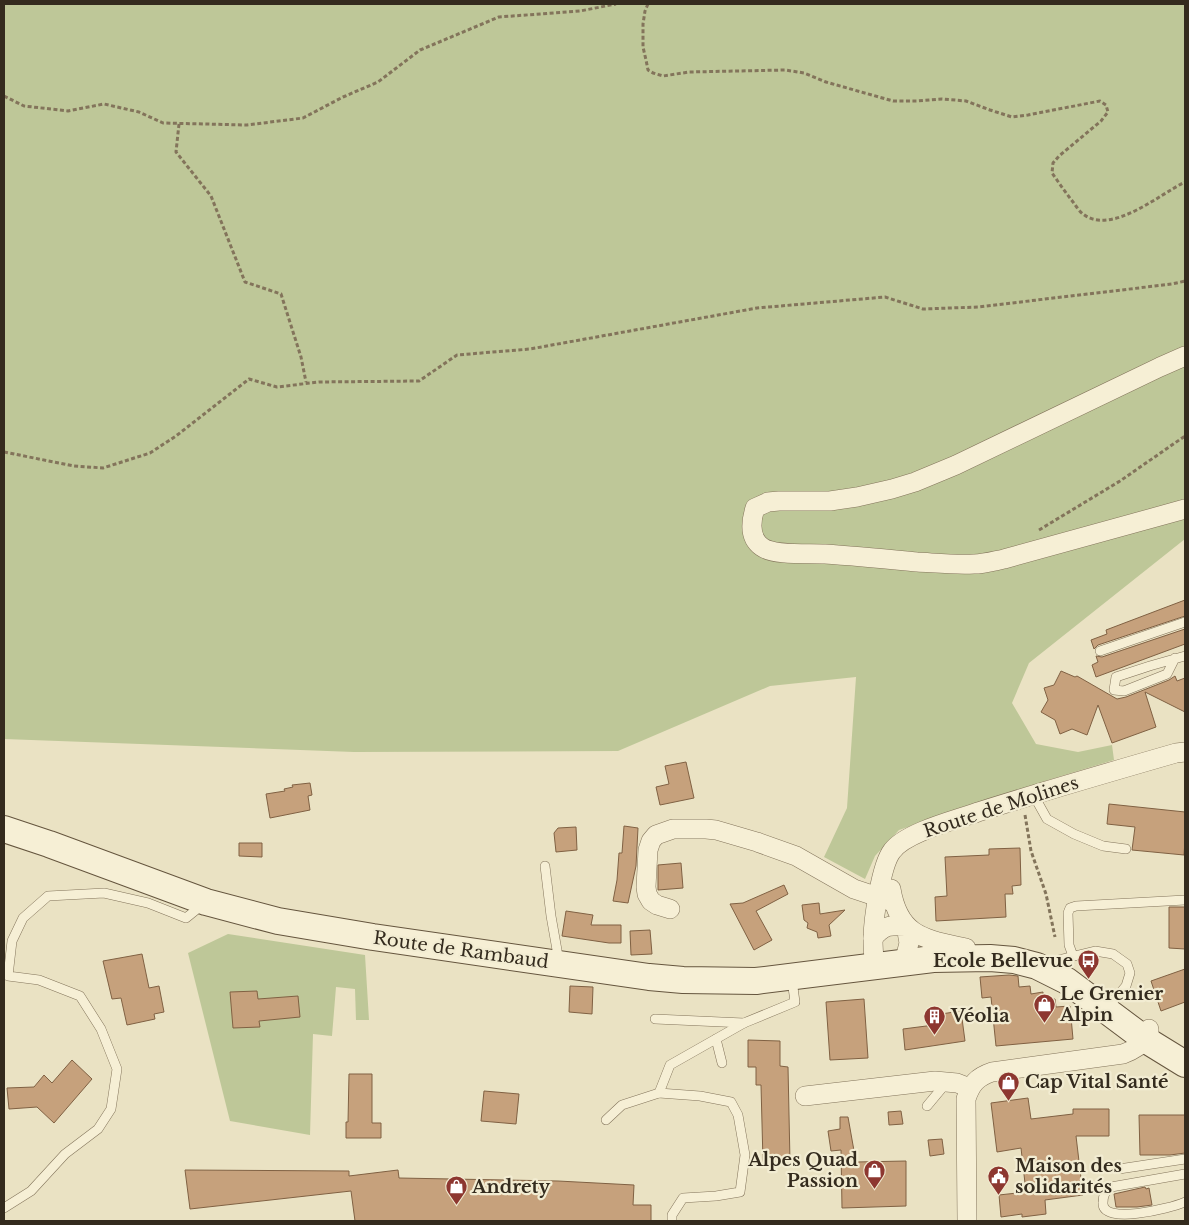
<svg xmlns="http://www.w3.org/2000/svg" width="1189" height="1225" font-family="'Libre Baskerville',serif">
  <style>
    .green { fill: #bec798 }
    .building { fill: #c6a17c; stroke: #806143 }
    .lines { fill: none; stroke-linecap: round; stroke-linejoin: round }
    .lane-casing { stroke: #83745b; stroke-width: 10 }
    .street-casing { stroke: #83745b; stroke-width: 20 }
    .secondary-casing { stroke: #65553e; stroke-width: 28 }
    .path { stroke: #83745b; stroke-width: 3; stroke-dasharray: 4 2.5; stroke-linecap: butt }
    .lane { stroke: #f6efd5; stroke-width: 9 }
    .street { stroke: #f6efd5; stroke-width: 19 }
    .secondary { stroke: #f6efd5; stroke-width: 26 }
    .labels { text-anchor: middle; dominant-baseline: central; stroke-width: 4.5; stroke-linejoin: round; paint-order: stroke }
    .street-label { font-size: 18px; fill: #342b1e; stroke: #f2ecd2 }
    .poi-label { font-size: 18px; font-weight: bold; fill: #342b1e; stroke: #f2ecd2; text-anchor: start }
  </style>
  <rect width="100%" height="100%" fill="#eae2c3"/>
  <!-- green -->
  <g class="green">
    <polygon points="4,4 1185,4 1185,539 1029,663 1012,703 1036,744 1078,752 1112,745 1114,760 1048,780 899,830 875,856 865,879 824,857 847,808 856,677 770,686 618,751 354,752 4,739"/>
    <polygon points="228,934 365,955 369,1020 356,1020 355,989 336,987 332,1036 313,1034 310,1135 230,1121 188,953"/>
  </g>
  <!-- building -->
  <g class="building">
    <polygon points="1185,600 1185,616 1098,645 1094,649 1091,640 1107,634 1106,630"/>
    <polygon points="1185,629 1185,644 1096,677 1092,665 1098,662 1096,656 1102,657"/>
    <polygon points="1061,671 1075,677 1077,676 1117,699 1126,697 1169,680 1175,676 1177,681 1185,678 1185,712 1145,692 1156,727 1112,743 1098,705 1087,735 1072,729 1060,734 1055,720 1041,712 1048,700 1044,688 1054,685"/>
    <polygon points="686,762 694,798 660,805 656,787 669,784 665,766"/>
    <polygon points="310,783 312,795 308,796 310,810 270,818 266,794 285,791 284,789 293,787 292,785"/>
    <polygon points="1109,804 1185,812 1185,841 1184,855 1132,850 1135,827 1107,824"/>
    <polygon points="624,826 638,828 636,866 628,903 613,901 617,880 619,853 622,853"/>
    <polygon points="576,827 577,850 556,852 554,833 558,828"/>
    <polygon points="239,843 262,843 262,857 239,856"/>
    <polygon points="1020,848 1021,885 1012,886 1013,894 1005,894 1006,917 936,921 935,897 947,896 945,857 989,855 989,849"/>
    <polygon points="681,863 683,888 658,890 658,865"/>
    <polygon points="784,885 788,894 756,911 772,940 754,950 730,904 743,903"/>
    <polygon points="819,903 820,914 845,910 829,925 831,936 818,938 817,932 807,928 808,923 804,920 802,905"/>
    <polygon points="1169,907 1185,907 1185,949 1169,948"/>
    <polygon points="566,911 593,915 591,925 621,925 621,943 609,943 562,936"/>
    <polygon points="650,930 652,954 631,955 630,931"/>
    <polygon points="142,954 149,988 159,986 164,1012 154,1014 155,1019 127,1025 121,998 112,999 103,961"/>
    <polygon points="1185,969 1185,1002 1161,1011 1151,981"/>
    <polygon points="1009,975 1018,976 1019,987 1030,986 1031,994 1043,992 1043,1000 1055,999 1056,1007 1070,1006 1073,1039 996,1046 991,997 982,998 980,977"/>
    <polygon points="570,986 593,987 592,1014 569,1012"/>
    <polygon points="257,991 258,999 298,996 300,1017 259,1021 260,1027 233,1028 230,992"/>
    <polygon points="864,999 868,1058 830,1060 826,1002"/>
    <polygon points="961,1011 965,1041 905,1050 903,1029 942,1024 941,1014"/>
    <polygon points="748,1040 780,1041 780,1066 788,1067 790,1162 763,1162 761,1085 756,1085 756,1067 748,1067"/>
    <polygon points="72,1060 92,1079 54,1123 37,1107 9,1109 7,1088 34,1087 44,1075 52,1083"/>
    <polygon points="349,1074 372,1074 372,1123 381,1123 381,1138 346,1138 346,1122 348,1122"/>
    <polygon points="484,1091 519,1094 516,1124 481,1121"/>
    <polygon points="1028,1098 1031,1119 1073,1114 1073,1109 1109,1109 1109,1136 1076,1136 1083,1195 1045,1200 1046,1214 1022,1217 1022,1214 1001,1217 999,1195 1026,1192 1021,1148 997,1152 991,1103"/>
    <polygon points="901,1111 903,1124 889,1125 888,1112"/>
    <polygon points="1139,1115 1185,1115 1185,1153 1170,1155 1140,1155"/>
    <polygon points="840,1117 848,1117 856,1162 906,1161 906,1206 842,1208 841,1150 831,1151 828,1131 840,1129"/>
    <polygon points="942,1139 944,1154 930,1156 928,1140"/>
    <polygon points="185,1170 349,1171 349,1176 398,1170 399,1178 558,1181 634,1185 633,1205 651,1205 651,1221 355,1221 351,1191 190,1209"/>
    <polygon points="1145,1187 1146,1189 1149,1188 1152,1205 1137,1207 1116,1207 1114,1194"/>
  </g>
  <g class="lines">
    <defs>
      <g id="lane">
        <polyline points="1100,651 1185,622"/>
        <path d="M1175 658 1167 674 1124 691 1114 690 1116 677C1139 669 1162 662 1185 656"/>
        <polyline points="1033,794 1047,819 1074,834 1103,846 1126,849"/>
        <polyline points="545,866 551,916 557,950 558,961"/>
        <polyline points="1073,956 1069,945 1068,913 1070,908 1076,906 1185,900"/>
        <polyline points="1058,960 1095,951 1113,954 1127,964 1130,973 1126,986 1115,999 1107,1001 1103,999"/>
        <polyline points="655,1019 744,1023 795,1002 792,980"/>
        <polyline points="716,1039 722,1063"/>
        <polyline points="659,1093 700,1096 731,1102 738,1115 745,1155 740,1192 716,1196 683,1198 672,1215 672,1221"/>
        <polyline points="927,1106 947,1082"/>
        <polyline points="606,1120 622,1105 659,1093 670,1065 744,1023"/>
        <polyline points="1119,1169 1185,1159"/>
        <path d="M1185 1174 1111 1187C1105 1192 1103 1195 1103 1203 1102 1225 1169 1209 1185 1202"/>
        <polyline points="4,1208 31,1191 65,1154 98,1129 111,1109 117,1069 101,1029 80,996 39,980 8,976 12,941 23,918 48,896 104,893 148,903 186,918 202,905"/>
      </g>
      <g id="street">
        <path d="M1185 356 1160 367 956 465 915 482 892 489 857 497 830 501H779L768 502 755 508C751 521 749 538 762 547 774 556 809 553 825 554 856 556 886 559 917 562 936 563 955 565 974 564 984 564 994 561 1004 559L1185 509"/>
        <path d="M891 889C899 937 925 939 966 948"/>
        <polyline points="670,909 657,905 651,901 647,894 646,887 648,850 651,841 656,835 673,829 706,829 716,830 757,842 796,856 854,889 893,902"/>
        <path d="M873 938C884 925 890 925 906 926L909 943 904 963"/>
        <path d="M874 966C874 957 873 948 873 939 873 921 881 865 892 851 906 832 956 820 978 812 1044 791 1110 772 1176 753L1185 752"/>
        <polyline points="805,1096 935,1081 957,1083 970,1088"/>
        <path d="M967 1221 966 1099C971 1084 977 1077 992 1072L1123 1054C1134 1050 1142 1045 1149 1036V1029"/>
      </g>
      <polyline id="secondary" points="4,829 49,844 206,902 278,921 373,937 649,977 683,980 756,981 933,959 990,958 1014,960 1037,966 1067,981 1146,1040 1185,1064"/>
    </defs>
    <!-- lane casing -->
    <use href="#lane" class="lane-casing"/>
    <!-- street casing -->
    <use href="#street" class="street-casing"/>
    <!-- secondary casing -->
    <use href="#secondary" class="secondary-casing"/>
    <!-- path -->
    <g class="path">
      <path d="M648 4 645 11 643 24V47L646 60 648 70 653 73 663 76 689 72 785 70 804 73 826 82 893 101H917L942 99 966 101 990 110 1012 117 1028 115 1100 101 1106 105 1108 112 1101 121 1059 156 1053 163 1052 173C1059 183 1066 193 1073 202 1076 206 1079 211 1083 214 1111 236 1160 194 1185 182"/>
      <polyline points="4,96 24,106 68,111 104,104 139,112 163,123 247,125 303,118 343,97 378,82 420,50 499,17 580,11 616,4"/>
      <polyline points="179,124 176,152 211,196 245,282 281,294 301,357 306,382"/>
      <polyline points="4,452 74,466 103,468 150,453 176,436 249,379 277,387 319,382 419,381 457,355 530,349 757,308 885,297 923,309 978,307 1172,284 1185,281"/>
      <polyline points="1039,530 1120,481 1185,436"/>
      <polyline points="1025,815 1031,851 1046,894 1055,937"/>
    </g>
    <!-- lane -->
    <use href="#lane" class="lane"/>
    <!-- street -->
    <use href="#street" class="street"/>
    <!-- secondary -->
    <use href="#secondary" class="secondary"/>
  </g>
  <!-- icons -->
  <defs>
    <symbol id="bus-pin" viewBox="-11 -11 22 30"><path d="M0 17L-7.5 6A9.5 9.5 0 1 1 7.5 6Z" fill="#8d3730" stroke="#f2ecd2"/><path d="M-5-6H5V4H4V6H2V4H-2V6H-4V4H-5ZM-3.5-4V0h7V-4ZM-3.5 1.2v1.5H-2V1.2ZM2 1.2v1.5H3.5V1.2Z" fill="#fff"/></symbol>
    <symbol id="shop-pin" viewBox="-11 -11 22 30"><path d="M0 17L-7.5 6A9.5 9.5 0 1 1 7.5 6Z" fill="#8d3730" stroke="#f2ecd2"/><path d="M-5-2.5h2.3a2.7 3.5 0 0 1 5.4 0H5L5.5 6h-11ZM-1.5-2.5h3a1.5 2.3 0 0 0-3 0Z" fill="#fff"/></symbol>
    <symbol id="building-pin" viewBox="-11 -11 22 30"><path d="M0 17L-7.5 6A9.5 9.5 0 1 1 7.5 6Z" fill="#8d3730" stroke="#f2ecd2"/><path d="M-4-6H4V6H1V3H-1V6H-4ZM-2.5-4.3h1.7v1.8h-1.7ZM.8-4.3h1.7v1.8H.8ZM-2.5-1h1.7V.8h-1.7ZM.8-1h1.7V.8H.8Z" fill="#fff"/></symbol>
    <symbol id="civic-pin" viewBox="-11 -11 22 30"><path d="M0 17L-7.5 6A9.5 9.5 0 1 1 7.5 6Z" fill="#8d3730" stroke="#f2ecd2"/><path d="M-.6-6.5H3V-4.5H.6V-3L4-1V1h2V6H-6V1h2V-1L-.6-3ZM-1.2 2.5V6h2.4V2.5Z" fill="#fff"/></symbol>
  </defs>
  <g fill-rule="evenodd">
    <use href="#bus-pin" x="1076" y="948" width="25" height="34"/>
    <use href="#shop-pin" x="1032" y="992" width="25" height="34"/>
    <use href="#building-pin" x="922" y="1004" width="25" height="34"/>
    <use href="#shop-pin" x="996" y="1070" width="25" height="34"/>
    <use href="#shop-pin" x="862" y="1158" width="25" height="34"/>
    <use href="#civic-pin" x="986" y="1164" width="25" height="34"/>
    <use href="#shop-pin" x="444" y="1174" width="25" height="34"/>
  </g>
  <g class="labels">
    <!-- street labels -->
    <g class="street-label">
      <text transform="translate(1001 807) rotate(-18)">Route de Molines</text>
      <text transform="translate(461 950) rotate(8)">Route de Rambaud</text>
    </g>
    <!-- poi labels -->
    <g class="poi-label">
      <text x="1073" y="961" text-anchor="end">Ecole Bellevue</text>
      <text x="1060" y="994">Le Grenier<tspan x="1060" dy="21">Alpin</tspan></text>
      <text x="951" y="1016">Véolia</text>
      <text x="1025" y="1082">Cap Vital Santé</text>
      <text x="858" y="1160" text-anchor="end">Alpes Quad<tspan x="858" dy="21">Passion</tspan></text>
      <text x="1015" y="1166">Maison des<tspan x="1015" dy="21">solidarités</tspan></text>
      <text x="472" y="1187">Andrety</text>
    </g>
  </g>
  <!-- border -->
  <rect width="1189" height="1225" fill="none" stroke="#342b1e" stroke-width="10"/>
</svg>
